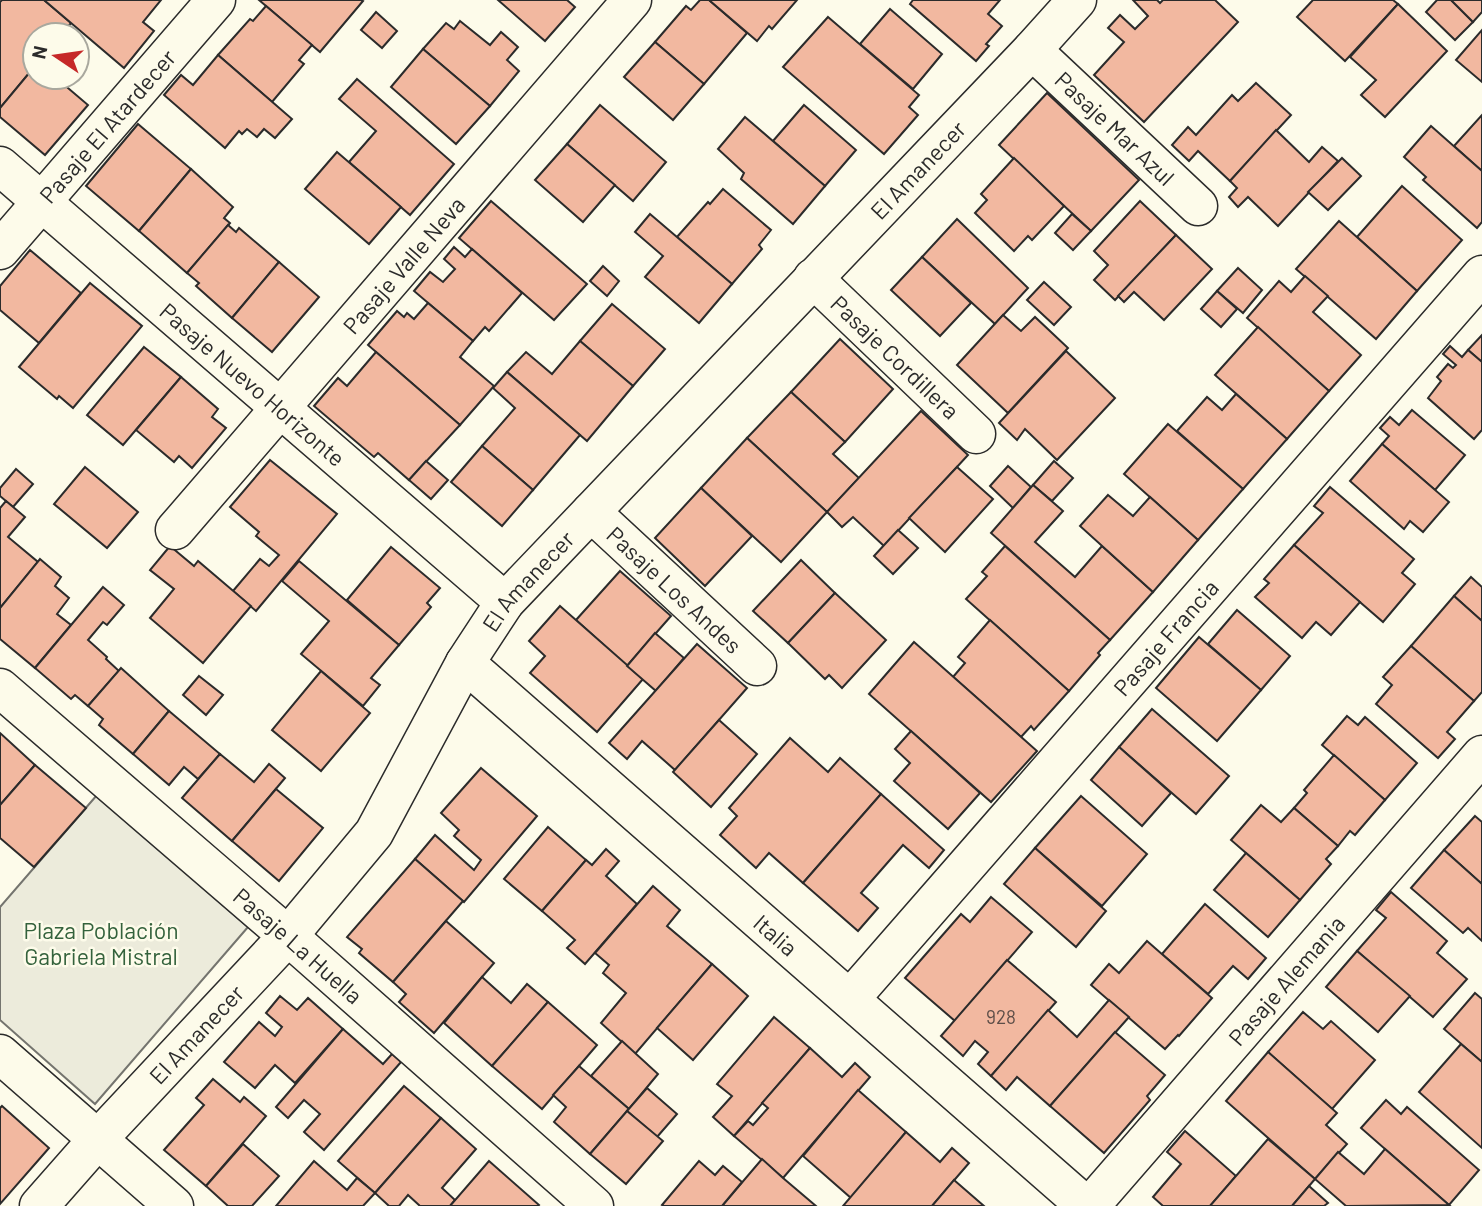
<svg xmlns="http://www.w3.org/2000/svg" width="1482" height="1206" font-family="Barlow,sans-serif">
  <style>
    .green { fill: #ecebdb; stroke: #74746e; stroke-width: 2 }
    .building { fill: #f2b8a0; stroke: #2b2b2b; stroke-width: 2 }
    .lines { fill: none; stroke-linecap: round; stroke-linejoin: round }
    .minor-casing { stroke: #2b2b2b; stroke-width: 41 }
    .minor { stroke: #fdfbea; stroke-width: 38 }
    .labels { text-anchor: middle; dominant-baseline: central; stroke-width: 5; stroke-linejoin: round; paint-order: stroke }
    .number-label { font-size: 19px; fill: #5d4e48 }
    .street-label { font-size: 23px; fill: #2b2b2b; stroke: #fdfbea }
    .park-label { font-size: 23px; fill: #34623c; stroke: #fdfbea }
  </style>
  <rect width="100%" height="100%" fill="#fdfbea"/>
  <!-- green -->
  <polygon class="green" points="97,795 248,927 95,1104 0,1020 0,907"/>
  <!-- building -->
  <g class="building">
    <polygon points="2,0 44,0 71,23 61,35 35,35 35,66 0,108 0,2"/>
    <polygon points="44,0 161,0 143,22 154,31 124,68"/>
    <polygon points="259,0 361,0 363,1 320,52"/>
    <polygon points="498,0 567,0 575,7 545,41"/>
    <polygon points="700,0 709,0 747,33 704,84 655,42 686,6 691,10"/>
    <polygon points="709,0 797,0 772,29 769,26 757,41"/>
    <polygon points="913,0 1000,0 988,14 1002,26 986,44 989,46 976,61 910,4"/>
    <polygon points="1133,0 1157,0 1160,3 1163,0 1215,0 1238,22 1144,122 1094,75 1124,42 1108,28 1120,15 1135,29 1148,16"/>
    <polygon points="1313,0 1393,0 1398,4 1345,61 1297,17"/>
    <polygon points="1437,0 1451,0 1473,22 1455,40 1426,12"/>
    <polygon points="1451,0 1482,0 1482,12 1473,22"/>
    <polygon points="1398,4 1447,51 1385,117 1361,95 1376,80 1350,57"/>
    <polygon points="266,6 312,45 299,60 304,64 272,102 218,55 250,19 253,21"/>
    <polygon points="890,9 942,54 913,89 860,44"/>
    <polygon points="376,12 397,31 382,48 361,30"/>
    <polygon points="828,17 919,95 909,107 918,115 884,154 783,67"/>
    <polygon points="460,21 490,45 501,32 518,47 507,60 519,71 490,106 423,49 446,23 454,29"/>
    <polygon points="1482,30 1482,82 1456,60"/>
    <polygon points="655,42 704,84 673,120 624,77"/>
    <polygon points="423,49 490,106 456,144 391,87"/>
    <polygon points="218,55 292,119 275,138 264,129 257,137 247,129 242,134 239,131 225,148 164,95 181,75 193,85"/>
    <polygon points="35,66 35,77 55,77 88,105 45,155 0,117 0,108"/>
    <polygon points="357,79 454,164 410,215 349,162 376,131 339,99"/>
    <polygon points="1256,83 1291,115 1230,181 1198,151 1189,161 1172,145 1188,127 1196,135 1232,95 1238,101"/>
    <polygon points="1047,93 1139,180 1091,231 999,145"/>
    <polygon points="600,105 666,162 633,201 567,144"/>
    <polygon points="804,105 856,150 825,186 773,141"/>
    <polygon points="1482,115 1482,171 1454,146"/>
    <polygon points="745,117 825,186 793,224 741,179 744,173 718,149"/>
    <polygon points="138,124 191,169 139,231 86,186"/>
    <polygon points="1431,126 1482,171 1482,222 1477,228 1423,180 1426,177 1404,157"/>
    <polygon points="1276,130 1309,162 1322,147 1338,161 1278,226 1248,197 1238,207 1229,197 1237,188 1230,181"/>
    <polygon points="567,144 615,185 583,222 535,180"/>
    <polygon points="337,152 401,207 369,244 305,189"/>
    <polygon points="1014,158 1064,206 1032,240 1028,236 1014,251 975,213 987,200 981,194"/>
    <polygon points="1342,158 1361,176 1328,210 1308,192"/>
    <polygon points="191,169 233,207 224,218 230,223 187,273 139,231"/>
    <polygon points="1402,186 1462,240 1417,291 1357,237"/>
    <polygon points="723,189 771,230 759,245 762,249 732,284 677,237 708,202 710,204"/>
    <polygon points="491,201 587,284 554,320 459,238"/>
    <polygon points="1140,201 1176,235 1115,300 1094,280 1108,265 1094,251"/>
    <polygon points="650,214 732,284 699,323 645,277 663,256 635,232"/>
    <polygon points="1072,214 1091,231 1073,250 1055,233"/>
    <polygon points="957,219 1028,288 995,324 922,257"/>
    <polygon points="1339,221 1417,291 1376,339 1296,269"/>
    <polygon points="228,225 236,232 239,228 279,262 232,318 196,286 199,283 187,273"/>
    <polygon points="1176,235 1212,269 1164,320 1134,292 1124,302 1118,296"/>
    <polygon points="454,247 465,257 472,249 522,293 489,331 485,327 473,341 414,291 430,272 443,282 455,269 444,259"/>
    <polygon points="30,250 81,293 39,343 0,310 0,286"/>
    <polygon points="922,257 971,303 940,336 891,290"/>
    <polygon points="279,262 319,297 272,352 232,318"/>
    <polygon points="603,266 619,281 607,296 590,281"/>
    <polygon points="1238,268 1262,290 1243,313 1217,291"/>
    <polygon points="1305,276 1328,296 1313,312 1361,355 1329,391 1247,318 1279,281 1291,292"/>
    <polygon points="1044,282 1071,307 1054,325 1027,300"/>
    <polygon points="90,283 142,326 73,408 59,396 57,399 19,367"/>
    <polygon points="1217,291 1237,309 1221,327 1201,309"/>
    <polygon points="428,303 473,341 460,357 494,386 460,425 368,345 397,311 404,317 407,313 414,319"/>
    <polygon points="612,304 665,349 633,386 580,341"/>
    <polygon points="1003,315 1021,331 1035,317 1068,348 1008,413 957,365"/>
    <polygon points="1258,327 1329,391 1287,439 1215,375"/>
    <polygon points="1482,335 1482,362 1468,350"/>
    <polygon points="840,339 893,389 845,442 791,392"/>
    <polygon points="580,341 633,386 587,441 507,372 526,352 552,374"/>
    <polygon points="1450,346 1462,357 1468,350 1482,362 1482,430 1474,439 1428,398 1441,381 1437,377 1448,364 1453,368 1456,365 1443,354"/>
    <polygon points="144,347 181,377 123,445 87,415"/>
    <polygon points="1066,351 1115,398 1057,460 1025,429 1017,440 999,423"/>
    <polygon points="376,352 460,425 409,480 378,453 374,457 314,406 338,378 347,386"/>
    <polygon points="507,372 580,435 533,490 482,446 515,408 493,388"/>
    <polygon points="181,377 218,409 212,417 226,428 192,468 179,456 174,462 136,430"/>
    <polygon points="791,392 845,442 833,454 859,478 827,512 747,438"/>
    <polygon points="1236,394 1287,439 1243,489 1177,431 1207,397 1222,410"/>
    <polygon points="1412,410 1465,455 1435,490 1382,444 1389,436 1380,428 1390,417 1399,425"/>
    <polygon points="921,411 968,455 884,546 853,517 842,527 827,512"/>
    <polygon points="1168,424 1243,489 1198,540 1124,474"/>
    <polygon points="747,438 827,512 781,562 701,488"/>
    <polygon points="1382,444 1449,502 1423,532 1410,521 1404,529 1350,481"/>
    <polygon points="482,446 533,490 502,526 451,482"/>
    <polygon points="270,460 337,514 256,611 233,591 260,559 269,566 279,555 256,536 259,532 230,507"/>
    <polygon points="426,461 448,480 431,499 409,480"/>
    <polygon points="1054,461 1073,478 1052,501 1033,485"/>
    <polygon points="1008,466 1031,487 1013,508 990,486"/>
    <polygon points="85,467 138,512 107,548 54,504"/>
    <polygon points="957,467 993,499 945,552 909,518"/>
    <polygon points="16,469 33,484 13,507 0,496 0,488"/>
    <polygon points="1033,485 1063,511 1035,542 1075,577 1102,546 1153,592 1110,640 991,533"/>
    <polygon points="1330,487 1414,559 1402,573 1415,584 1383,622 1294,545 1323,513 1314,506"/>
    <polygon points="701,488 752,536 705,586 655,538"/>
    <polygon points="1108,495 1133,516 1150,497 1198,540 1153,592 1080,526"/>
    <polygon points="6,501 25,517 8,537 38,562 0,608 0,508"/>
    <polygon points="898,530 918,548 893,574 874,556"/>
    <polygon points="1294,545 1360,602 1331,635 1316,622 1302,638 1255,597 1269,583 1264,579"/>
    <polygon points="170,546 194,566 198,561 251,606 203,663 150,618 174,589 150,570"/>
    <polygon points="1005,546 1110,640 1098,653 1100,655 1069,691 966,599 987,576 982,572"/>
    <polygon points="391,547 440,588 427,603 431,607 399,645 347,600"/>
    <polygon points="40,559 61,577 55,586 69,598 57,614 71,625 35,668 0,639 0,608"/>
    <polygon points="801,560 835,593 788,643 753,611"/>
    <polygon points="299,561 399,645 371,678 380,685 363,706 301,654 329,621 282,581"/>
    <polygon points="620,571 671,616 627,666 576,620"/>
    <polygon points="1471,577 1482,587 1482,621 1454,596"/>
    <polygon points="103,587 124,605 107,625 103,622 88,640 107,657 106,659 119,671 88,706 75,695 71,699 35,668"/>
    <polygon points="835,593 886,640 842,688 829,675 825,679 788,643"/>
    <polygon points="1454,596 1482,621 1482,692 1474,701 1411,646"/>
    <polygon points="560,606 643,679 597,732 530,673 545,656 529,641"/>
    <polygon points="1237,610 1290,656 1261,690 1208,644"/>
    <polygon points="990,620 1069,691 1034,730 1031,726 1021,737 953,677 965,663 958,657"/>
    <polygon points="655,633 684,658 656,691 627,666"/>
    <polygon points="1199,637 1261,690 1217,741 1156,688"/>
    <polygon points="914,642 1037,751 991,802 869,694"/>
    <polygon points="697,644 747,688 675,770 642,741 627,759 609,743"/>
    <polygon points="1411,646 1474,701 1447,732 1455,739 1438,758 1376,704 1392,685 1383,677"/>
    <polygon points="121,668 169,711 133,754 99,725 103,719 88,706"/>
    <polygon points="321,671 370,713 321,771 272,730"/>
    <polygon points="199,676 223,695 206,715 183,695"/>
    <polygon points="1152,709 1229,776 1196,814 1119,747"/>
    <polygon points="169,711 220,754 198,779 184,767 169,785 133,754"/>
    <polygon points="1347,716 1358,725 1365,717 1417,763 1385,800 1322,745"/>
    <polygon points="719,720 757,754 711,807 673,772"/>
    <polygon points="911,731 980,793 948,829 894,781 910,763 895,749"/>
    <polygon points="0,733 35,765 0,805"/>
    <polygon points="790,738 828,772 840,758 881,794 803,883 769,853 756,868 720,835 737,816 729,808"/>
    <polygon points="1119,747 1171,793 1142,826 1091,780"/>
    <polygon points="220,754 254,782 269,764 285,778 232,841 182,798"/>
    <polygon points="1334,755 1385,800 1355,835 1350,831 1338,846 1294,808 1307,793 1304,790"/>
    <polygon points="35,765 86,808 34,867 0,838 0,805"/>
    <polygon points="481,768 537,816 464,902 415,859 435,835 474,870 481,860 454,836 459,830 441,813"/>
    <polygon points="276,789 323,828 279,881 232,841"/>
    <polygon points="881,794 944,850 929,868 903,845 861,893 878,908 858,931 803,883"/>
    <polygon points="1081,796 1147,854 1102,906 1035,848"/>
    <polygon points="1261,805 1281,822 1294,808 1338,846 1326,859 1331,864 1300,900 1231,840"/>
    <polygon points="1475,816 1482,822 1482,884 1444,850"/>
    <polygon points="548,827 586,860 542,911 504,879"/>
    <polygon points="1035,848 1106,911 1076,947 1004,884"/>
    <polygon points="606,849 619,861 606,876 637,904 585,964 567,948 575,940 542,911 586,860 592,865"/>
    <polygon points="1444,850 1482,884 1482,941 1468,928 1463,933 1411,888"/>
    <polygon points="1246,853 1300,900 1268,937 1214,890"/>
    <polygon points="415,859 463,901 393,982 359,953 362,949 347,937"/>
    <polygon points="653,886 680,910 667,926 712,964 635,1054 601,1023 626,993 603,973 609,965 595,953"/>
    <polygon points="1391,892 1447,941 1437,953 1467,979 1433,1017 1357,951 1386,918 1376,910"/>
    <polygon points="991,897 1032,932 955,1021 905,978 961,914 970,922"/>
    <polygon points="1205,904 1266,958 1248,979 1233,966 1208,994 1162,954"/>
    <polygon points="446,921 494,963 434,1033 399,1002 406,994 393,982"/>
    <polygon points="1147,941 1212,998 1179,1036 1178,1035 1165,1049 1091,985 1109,964 1119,973"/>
    <polygon points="1357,951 1410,996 1378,1032 1326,987"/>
    <polygon points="1007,960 1056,1002 991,1076 978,1064 988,1052 975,1041 963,1056 941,1036"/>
    <polygon points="712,964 748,996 693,1060 657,1028"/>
    <polygon points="482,977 511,1003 527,984 548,1002 492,1066 444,1023"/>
    <polygon points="1475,993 1482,999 1482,1062 1444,1029"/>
    <polygon points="280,996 297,1010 308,998 343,1029 295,1083 275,1065 255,1088 224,1062 259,1022 275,1036 282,1027 266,1013"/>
    <polygon points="1109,1000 1129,1017 1050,1106 1017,1077 1006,1090 991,1076 1048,1010 1077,1037"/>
    <polygon points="548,1002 597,1045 542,1109 492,1066"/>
    <polygon points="1303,1012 1323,1029 1331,1021 1375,1060 1332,1109 1268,1052"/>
    <polygon points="774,1017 810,1048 734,1136 713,1117 732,1096 717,1084"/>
    <polygon points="343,1029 383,1064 392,1054 401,1062 324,1150 304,1132 320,1114 304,1100 288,1118 276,1107"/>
    <polygon points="1115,1032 1165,1075 1147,1096 1150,1100 1104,1153 1050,1106"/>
    <polygon points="622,1041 658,1074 629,1109 591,1076"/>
    <polygon points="1461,1044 1482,1062 1482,1148 1419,1092"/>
    <polygon points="810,1048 842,1077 855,1063 870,1077 783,1178 734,1136 748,1121 753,1125 768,1108 762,1103"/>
    <polygon points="1268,1052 1337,1113 1326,1125 1347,1144 1315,1179 1226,1101"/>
    <polygon points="579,1066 629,1109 590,1154 554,1122 566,1107 553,1095"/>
    <polygon points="213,1079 240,1102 244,1097 266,1116 206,1186 164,1150 204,1105 196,1098"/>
    <polygon points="404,1086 441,1118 375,1193 338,1161"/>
    <polygon points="647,1088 677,1114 657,1137 627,1111"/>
    <polygon points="858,1090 906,1132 851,1198 803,1156"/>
    <polygon points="1386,1100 1401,1114 1407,1107 1479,1170 1449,1205 1361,1128"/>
    <polygon points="2,1106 49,1148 0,1204 0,1108"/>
    <polygon points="627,1111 663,1141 626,1184 590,1154"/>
    <polygon points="441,1118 476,1149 442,1188 455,1200 450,1206 420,1206 408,1195 399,1206 389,1206 375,1193"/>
    <polygon points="1185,1131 1236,1176 1210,1206 1163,1206 1153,1197 1181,1164 1167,1152"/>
    <polygon points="906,1132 940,1162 952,1148 969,1163 932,1206 843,1206"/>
    <polygon points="1268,1139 1315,1179 1292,1206 1210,1206"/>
    <polygon points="243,1144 279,1176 252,1206 228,1206 206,1186"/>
    <polygon points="1385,1149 1449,1205 1346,1206 1315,1179 1338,1152 1364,1174"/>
    <polygon points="762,1159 783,1178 816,1206 722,1206"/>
    <polygon points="314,1161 347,1190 357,1178 375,1193 363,1206 276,1206"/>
    <polygon points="489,1161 539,1205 538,1206 450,1206"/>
    <polygon points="699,1161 715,1175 723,1166 742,1182 722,1206 664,1206 662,1205"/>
    <polygon points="954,1180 984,1206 932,1206"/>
    <polygon points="1309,1186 1328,1203 1324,1206 1292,1206"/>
  </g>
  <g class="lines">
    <defs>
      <g id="minor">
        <path id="s1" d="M1032 50 1198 206"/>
        <path id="s2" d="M0 166 505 602"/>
        <path id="s3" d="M0 250 216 0"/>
        <path id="s4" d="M813 278 976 434"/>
        <path id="s5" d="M591 512 757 666"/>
        <path id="s6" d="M175 530 632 0"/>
        <path id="s7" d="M465 663 1086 1206"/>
        <path id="s8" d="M0 688 288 936 594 1206"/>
        <path id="s9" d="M850 999 1482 275"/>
        <polyline points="0,1054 174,1206"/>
        <path id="s10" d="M39 1206 98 1139 288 936 374 833 465 663 505 602 1032 50 1077 0"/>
        <path id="s11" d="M1090 1206 1482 755"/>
      </g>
    </defs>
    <!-- minor casing -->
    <use href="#minor" class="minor-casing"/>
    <!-- minor -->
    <use href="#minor" class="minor"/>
  </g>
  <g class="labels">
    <!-- number labels -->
    <g class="number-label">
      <text x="1001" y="1016">928</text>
    </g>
    <!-- street labels -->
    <g class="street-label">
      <text stroke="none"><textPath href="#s3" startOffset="164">Pasaje El Atardecer</textPath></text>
      <text stroke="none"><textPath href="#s1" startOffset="114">Pasaje Mar Azul</textPath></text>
      <text stroke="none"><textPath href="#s10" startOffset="1365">El Amanecer</textPath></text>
      <text stroke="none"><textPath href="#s6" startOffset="350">Pasaje Valle Neva</textPath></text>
      <text stroke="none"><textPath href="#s4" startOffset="114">Pasaje Cordillera</textPath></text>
      <text stroke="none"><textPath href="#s2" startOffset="334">Pasaje Nuevo Horizonte</textPath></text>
      <text stroke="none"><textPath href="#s10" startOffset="798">El Amanecer</textPath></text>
      <text stroke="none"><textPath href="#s5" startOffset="114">Pasaje Los Andes</textPath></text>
      <text stroke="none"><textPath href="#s9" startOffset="480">Pasaje Francia</textPath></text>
      <text stroke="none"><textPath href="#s7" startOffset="413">Italia</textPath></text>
      <text stroke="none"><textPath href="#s8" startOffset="394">Pasaje La Huella</textPath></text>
      <text stroke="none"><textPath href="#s11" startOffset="299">Pasaje Alemania</textPath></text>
      <text stroke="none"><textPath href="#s10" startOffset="233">El Amanecer</textPath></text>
    </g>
    <!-- park labels -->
    <g class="park-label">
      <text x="101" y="930">Plaza Población<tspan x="101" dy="26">Gabriela Mistral</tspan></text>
    </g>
  </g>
  <!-- north arrow -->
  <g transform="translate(56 56) rotate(283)"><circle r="33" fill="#fdfbea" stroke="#a9a89e" stroke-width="2"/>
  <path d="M0-5L12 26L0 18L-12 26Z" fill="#c62828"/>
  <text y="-10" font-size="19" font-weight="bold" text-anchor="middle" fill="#2b2b2b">N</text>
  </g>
</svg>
